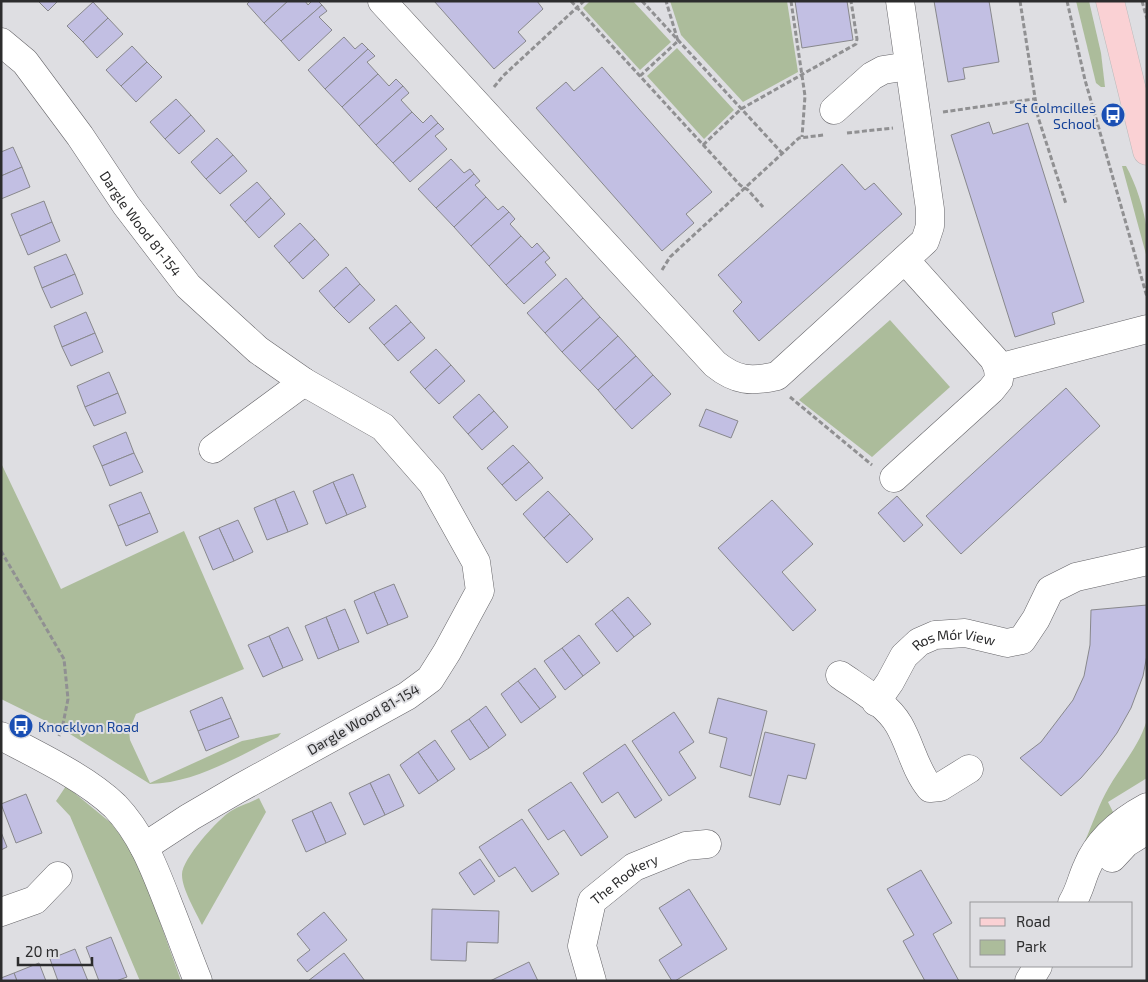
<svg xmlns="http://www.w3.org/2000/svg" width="1148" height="982" font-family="'Exo 2',sans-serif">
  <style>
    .green { fill: #acbc9b }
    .building { fill: #c2bfe3; stroke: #88888c }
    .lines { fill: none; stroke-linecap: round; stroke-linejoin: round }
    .minor-casing { stroke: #656468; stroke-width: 29 }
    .major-casing { stroke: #bbbbbc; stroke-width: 29 }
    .path { stroke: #909092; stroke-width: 3; stroke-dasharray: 5 2.5; stroke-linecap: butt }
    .minor { stroke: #fff; stroke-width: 28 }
    .major { stroke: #fad1d4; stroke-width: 28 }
    .labels { text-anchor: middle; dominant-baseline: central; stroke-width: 4; stroke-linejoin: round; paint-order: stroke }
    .transit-label { font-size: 14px; fill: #164399; stroke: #dedee2; text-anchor: end }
    .street-label { font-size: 14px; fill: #2c2c2d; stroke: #dedee2 }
  </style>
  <rect width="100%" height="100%" fill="#dedee2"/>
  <!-- green -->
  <g class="green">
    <polygon points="590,1 633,1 671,42 640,70 583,8"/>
    <polygon points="670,1 787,1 798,72 743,102 681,35"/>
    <polygon points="1076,1 1089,1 1101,53 1105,87 1101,87 1096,83"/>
    <polygon points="677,48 734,110 704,139 647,76"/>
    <path d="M1122 166H1126C1136 184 1144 209 1147 230 1148 239 1147 249 1147 258Z"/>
    <polygon points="890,320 950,387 872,457 799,400"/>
    <path d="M1 463 61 589 184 531 244 669 136 714 129 731 130 740 150 783 242 741 281 733 278 737C238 756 196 783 150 784L62 729 1 699Z"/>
    <path d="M1147 720V778L1108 802 1116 818 1091 844 1085 841C1093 823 1099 804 1109 787 1123 763 1138 748 1147 720Z"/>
    <polygon points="66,786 111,823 130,848 150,894 181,981 140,981 70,816 56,801"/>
    <path d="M259 798 266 812 202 925C196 912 182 889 182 875 181 860 218 819 231 811 239 806 250 803 259 798Z"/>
  </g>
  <!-- building -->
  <g class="building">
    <polygon points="38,1 58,1 48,11"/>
    <polygon points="250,1 288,1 264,23 247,4"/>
    <polygon points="288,1 305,1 308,5 312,1 318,1 322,5 281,41 264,23"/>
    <polygon points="434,1 537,1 543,9 518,32 526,41 494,69"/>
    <polygon points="795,1 847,1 853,40 802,48"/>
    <polygon points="934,1 989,1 999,62 963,68 965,79 948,82"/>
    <polygon points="93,2 108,18 83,42 67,26"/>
    <polygon points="322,5 327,11 319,17 332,30 299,61 281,41"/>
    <polygon points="108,18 123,34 97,58 83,42"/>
    <polygon points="344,37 355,49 362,43 368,49 325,89 308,70"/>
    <polygon points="132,46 147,62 121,86 106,70"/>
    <polygon points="368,49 375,56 367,62 378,74 342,107 325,89"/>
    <polygon points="147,62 162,77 136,102 121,86"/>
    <polygon points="602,67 712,192 686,214 694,223 662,251 536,108 566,82 574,91"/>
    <polygon points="378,74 389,86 396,79 403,86 359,126 342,107"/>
    <polygon points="403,86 409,93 401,100 412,112 376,145 359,126"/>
    <polygon points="176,99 191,115 165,139 150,122"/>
    <polygon points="412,112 423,123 431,115 438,123 393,163 376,145"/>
    <polygon points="191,115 205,131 179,154 165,139"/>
    <polygon points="989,122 993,134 1028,123 1084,302 1052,313 1055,324 1015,337 951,135"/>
    <polygon points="438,123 444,129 435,136 447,149 410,182 393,163"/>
    <polygon points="217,138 233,155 206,179 191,162"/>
    <polygon points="13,147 22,167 1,176 1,152"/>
    <polygon points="233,155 247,171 220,194 206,179"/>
    <polygon points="451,159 464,173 470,169 474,174 436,208 418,189"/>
    <polygon points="842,164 865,190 874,183 902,214 759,341 733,311 742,302 718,275"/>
    <polygon points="22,167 30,187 1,199 1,176"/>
    <polygon points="474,174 480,181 475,185 486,197 454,227 436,208"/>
    <polygon points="257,182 271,198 245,222 230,205"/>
    <polygon points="486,197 498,210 503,206 509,212 471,246 454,227"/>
    <polygon points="271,198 285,214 259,238 245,222"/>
    <polygon points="44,201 52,222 20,236 11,214"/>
    <polygon points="509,212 515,219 510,224 521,236 489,266 471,246"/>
    <polygon points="52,222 60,241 28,255 20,236"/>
    <polygon points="300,223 315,239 289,263 274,246"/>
    <polygon points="521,236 532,248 537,243 544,251 506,285 489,266"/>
    <polygon points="315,239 329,255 303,279 289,263"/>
    <polygon points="544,251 550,258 545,262 556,275 524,304 506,285"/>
    <polygon points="66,254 75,274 42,288 34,267"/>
    <polygon points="346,267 360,284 334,308 319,291"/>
    <polygon points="75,274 83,294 51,308 42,288"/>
    <polygon points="566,278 583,298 545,333 527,313"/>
    <polygon points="360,284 375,300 349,323 334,308"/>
    <polygon points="583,298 600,317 562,352 545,333"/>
    <polygon points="396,305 411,322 384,345 369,328"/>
    <polygon points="86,312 95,333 62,347 54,326"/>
    <polygon points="600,317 618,336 580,371 562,352"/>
    <polygon points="411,322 425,338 398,361 384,345"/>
    <polygon points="95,333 103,352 71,366 62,347"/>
    <polygon points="618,336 636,356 598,390 580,371"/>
    <polygon points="436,349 451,365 425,389 410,372"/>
    <polygon points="636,356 653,375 615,410 598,390"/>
    <polygon points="451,365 465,381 439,404 425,389"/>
    <polygon points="109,372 118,393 85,407 77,386"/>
    <polygon points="653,375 671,394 632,429 615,410"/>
    <polygon points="1066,388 1100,426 961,554 926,516"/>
    <polygon points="118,393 126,413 94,426 85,407"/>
    <polygon points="479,394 494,411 468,434 453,417"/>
    <polygon points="706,409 738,421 731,438 699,426"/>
    <polygon points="494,411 508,427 482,450 468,434"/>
    <polygon points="126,432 134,453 102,466 93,446"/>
    <polygon points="513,445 529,462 502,485 487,468"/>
    <polygon points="134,453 143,472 110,486 102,466"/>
    <polygon points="529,462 543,478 516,501 502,485"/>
    <polygon points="353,474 366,507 347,515 333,482"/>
    <polygon points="333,482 347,515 326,524 313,491"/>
    <polygon points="294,491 308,524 288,532 275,499"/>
    <polygon points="548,491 570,514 544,538 523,514"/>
    <polygon points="141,492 150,513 118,526 109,505"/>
    <polygon points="897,496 923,525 904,542 878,513"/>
    <polygon points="275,499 288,532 267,540 254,508"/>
    <polygon points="772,500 813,544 782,572 816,610 793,631 718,548"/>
    <polygon points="150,513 158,532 126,546 118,526"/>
    <polygon points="570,514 593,539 567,563 544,538"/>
    <polygon points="238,520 253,552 234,561 219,528"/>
    <polygon points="219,528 234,561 213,570 199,537"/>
    <polygon points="394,584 408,617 388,625 374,592"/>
    <polygon points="374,592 388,625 367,634 354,601"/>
    <polygon points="628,597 651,624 634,637 612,610"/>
    <polygon points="1147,605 1147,655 1143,676 1131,708 1117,733 1101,755 1081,778 1061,796 1020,758 1041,742 1073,700 1084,676 1090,645 1091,610"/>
    <polygon points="345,609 359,642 339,650 326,617"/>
    <polygon points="612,610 634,637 617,652 595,624"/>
    <polygon points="326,617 339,650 318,659 305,626"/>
    <polygon points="288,627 303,660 283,668 269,636"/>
    <polygon points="579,635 600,663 583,676 562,648"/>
    <polygon points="269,636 283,668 263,677 248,645"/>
    <polygon points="562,648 583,676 565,690 544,661"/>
    <polygon points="535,668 556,697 540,709 518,681"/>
    <polygon points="518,681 540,709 521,723 501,694"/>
    <polygon points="222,697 231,718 198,731 190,711"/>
    <polygon points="718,698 767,711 751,776 720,767 727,738 709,733"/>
    <polygon points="486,706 506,735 489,748 469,719"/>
    <polygon points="674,712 694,742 679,752 696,778 669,796 632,741"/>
    <polygon points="231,718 239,737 206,751 198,731"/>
    <polygon points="469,719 489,748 470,760 451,731"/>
    <polygon points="765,732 815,744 806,779 788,775 780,805 749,797"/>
    <polygon points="435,740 455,769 438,781 418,752"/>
    <polygon points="625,744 662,800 635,818 618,792 602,803 583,773"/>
    <polygon points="418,752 438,781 419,794 400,765"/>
    <polygon points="389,774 404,806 385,815 370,783"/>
    <polygon points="571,782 608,837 581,856 564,830 548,840 528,810"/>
    <polygon points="370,783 385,815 364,825 349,793"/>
    <polygon points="26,794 42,833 16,843 1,804"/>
    <polygon points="331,802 346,834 326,843 312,811"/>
    <polygon points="312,811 326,843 306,852 292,820"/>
    <polygon points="522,819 559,874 532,892 515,867 499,877 479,847"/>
    <polygon points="1,832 7,847 1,850"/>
    <polygon points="480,859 495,881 474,895 459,873"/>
    <polygon points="921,870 952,923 933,934 959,981 925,981 903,941 914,935 887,889"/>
    <polygon points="689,889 727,949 675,981 672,981 659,960 682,945 659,908"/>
    <polygon points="432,909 499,911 498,943 467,942 466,961 431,960"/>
    <polygon points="324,912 347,940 307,972 297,960 310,950 297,934"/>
    <polygon points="111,937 127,977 116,981 99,981 86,947"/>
    <polygon points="75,949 88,981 58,981 50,959"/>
    <polygon points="344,953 365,981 308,981"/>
    <polygon points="529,962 538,981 490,981"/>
    <polygon points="39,963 46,981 17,981 14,973"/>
    <polygon points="14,973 17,981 1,981 1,978"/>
  </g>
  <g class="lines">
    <defs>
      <g id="minor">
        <path d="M382 1 715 364C736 381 751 382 777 376L925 241 930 226V209L900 1"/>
        <path id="s1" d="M1 42 25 62 80 136 126 205 188 286 258 350 304 382 383 427 432 483 476 562 480 591 447 652 430 679 407 696 238 789 190 817 144 847"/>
        <polyline points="834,110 872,76 883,70 909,66"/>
        <polyline points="998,368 1147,329"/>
        <polyline points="213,449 304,382"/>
        <polyline points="894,478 991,390 999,380 998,368 994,359 905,260"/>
        <path d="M840 675C860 689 887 704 899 725 911 746 915 770 930 788L940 787 969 769"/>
        <path id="s2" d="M876 702 890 682 904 656 919 642 935 635 965 633 1007 643 1022 640 1036 619 1050 590 1076 577 1147 561"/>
        <path d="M1 736C37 755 86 778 115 806 142 834 155 870 169 906 179 931 188 956 198 981"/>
        <polyline points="1112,858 1126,843 1147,830"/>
        <path d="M1072 903C1080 890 1081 880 1087 867 1098 840 1121 821 1147 807"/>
        <polyline points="1,912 35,900 58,876"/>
        <path id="s3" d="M592 981 582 946 592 901 634 867 686 846 707 844"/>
        <polyline points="1029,981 1038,966"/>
      </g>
      <polyline id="major" points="1110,1 1147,151"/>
    </defs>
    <!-- minor casing -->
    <use href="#minor" class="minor-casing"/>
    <!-- major casing -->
    <use href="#major" class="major-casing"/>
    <!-- path -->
    <g class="path">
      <polyline points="571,1 740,185 748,190 763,207"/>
      <polyline points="642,1 782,153"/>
      <polyline points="791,1 805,96 802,137"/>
      <polyline points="1020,1 1038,117 1066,204"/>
      <polyline points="1067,1 1085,80 1147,297"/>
      <polyline points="1142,1 1147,19"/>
      <polyline points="640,76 678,41 666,1"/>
      <polyline points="494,87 503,76 584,1"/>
      <polyline points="943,112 1034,99"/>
      <polyline points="847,133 893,128"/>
      <polyline points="703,145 741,109 856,44 857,39 851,1"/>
      <polyline points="662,270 670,257 799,138 824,135"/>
      <polyline points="790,397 872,465"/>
      <polyline points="1,551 64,659 68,699 62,729 59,736"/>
    </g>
    <!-- minor -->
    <use href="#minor" class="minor"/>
    <!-- major -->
    <use href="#major" class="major"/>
  </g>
  <!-- icons -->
  <defs>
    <symbol id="bus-disc" viewBox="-11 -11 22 22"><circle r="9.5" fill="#1a4fb4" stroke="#dedee2"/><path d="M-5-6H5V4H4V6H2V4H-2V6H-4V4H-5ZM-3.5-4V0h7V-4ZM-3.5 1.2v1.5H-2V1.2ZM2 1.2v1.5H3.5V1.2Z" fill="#fff"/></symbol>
  </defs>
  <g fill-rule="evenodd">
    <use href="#bus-disc" x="1099" y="101" width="28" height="28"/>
    <use href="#bus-disc" x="7" y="712" width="28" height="28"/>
  </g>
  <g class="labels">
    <!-- transit labels -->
    <g class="transit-label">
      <text x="1096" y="107">St Colmcilles<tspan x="1096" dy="16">School</tspan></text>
      <text x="38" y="726" text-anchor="start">Knocklyon Road</text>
    </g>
    <!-- street labels -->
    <g class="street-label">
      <text stroke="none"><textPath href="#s1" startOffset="230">Dargle Wood 81-154</textPath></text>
      <text stroke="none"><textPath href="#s2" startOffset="110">Ros Mór View</textPath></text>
      <text transform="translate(363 719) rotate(-30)">Dargle Wood 81-154</text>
      <text stroke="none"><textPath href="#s3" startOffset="122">The Rookery</textPath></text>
    </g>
  </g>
  <!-- border -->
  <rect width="1148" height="982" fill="none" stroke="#2c2c2d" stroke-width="5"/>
  <!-- legend -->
  <rect x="970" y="902" width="162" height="65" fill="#dedee2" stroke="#97979a"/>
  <rect x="980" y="918" width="25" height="8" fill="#fad1d4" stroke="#97979a"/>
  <text x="1016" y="927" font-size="15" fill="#2c2c2d">Road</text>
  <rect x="980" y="940" width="25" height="15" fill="#acbc9b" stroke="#97979a"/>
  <text x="1016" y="952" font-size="15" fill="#2c2c2d">Park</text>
  <!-- scale -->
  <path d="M18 957v8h74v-8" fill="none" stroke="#2c2c2d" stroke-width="2.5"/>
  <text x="25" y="957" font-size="15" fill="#2c2c2d" stroke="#dedee2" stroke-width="4" paint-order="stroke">20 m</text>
</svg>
